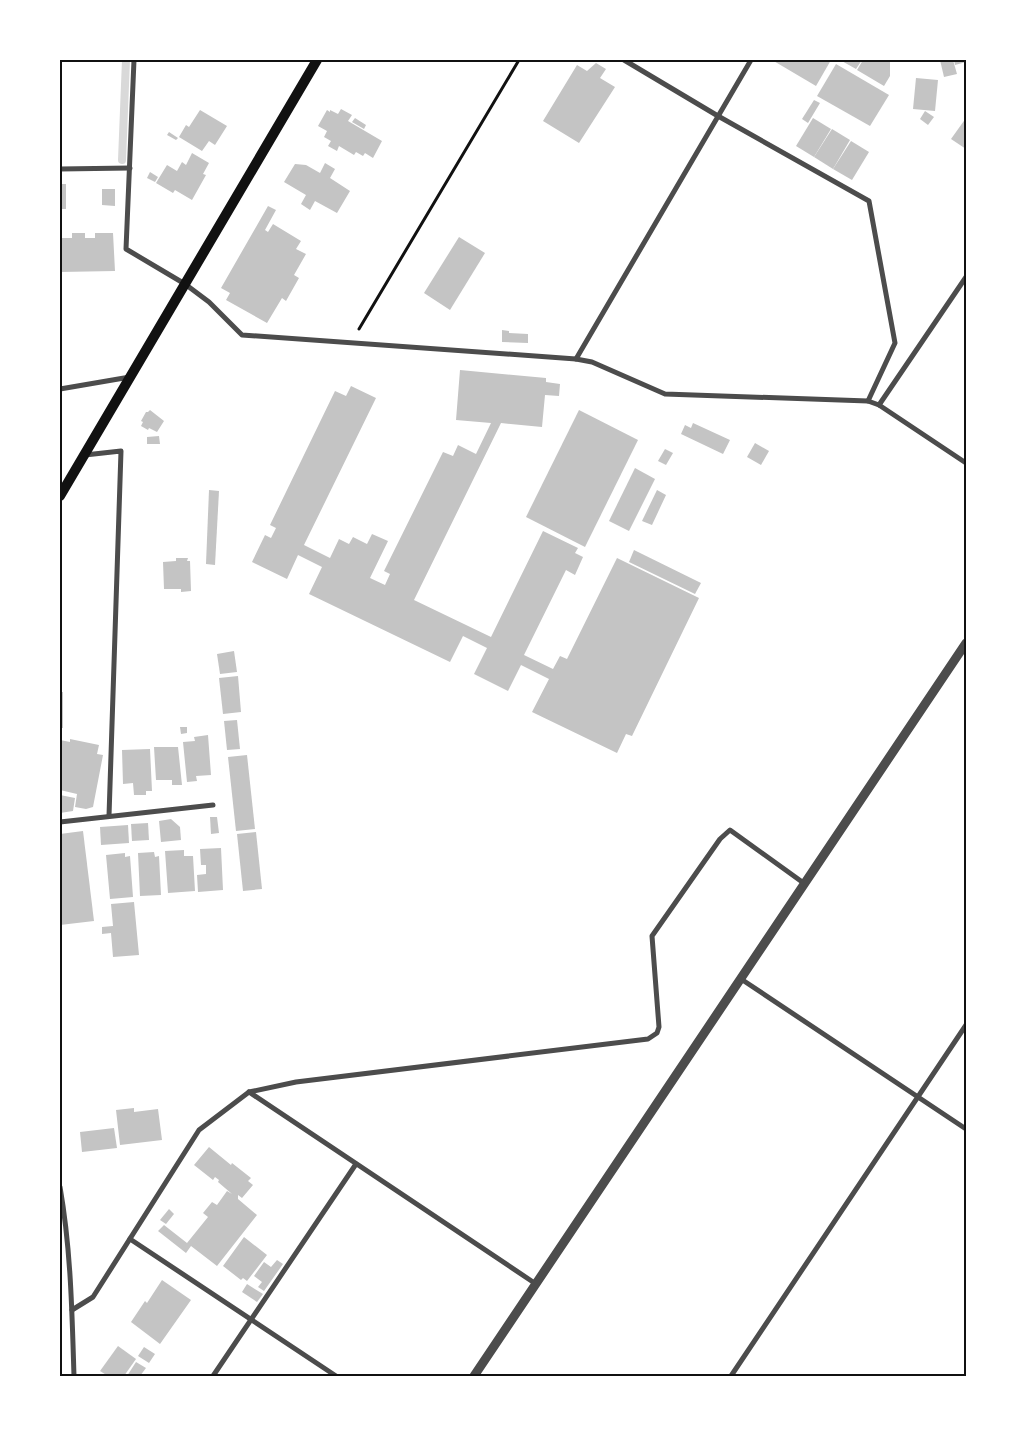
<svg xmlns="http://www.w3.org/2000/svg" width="1026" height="1436" font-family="Jost,sans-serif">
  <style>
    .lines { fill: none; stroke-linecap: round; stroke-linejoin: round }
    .stream { stroke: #d9d9d9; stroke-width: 8 }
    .building { fill: #c4c4c4 }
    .path { stroke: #111; stroke-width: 3 }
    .minor { stroke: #4c4c4c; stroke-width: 5 }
    .tertiary { stroke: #4c4c4c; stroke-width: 9 }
    .secondary { stroke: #111; stroke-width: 10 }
    .neatline { fill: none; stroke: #111; stroke-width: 2 }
  </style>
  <rect width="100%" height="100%" fill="#fff"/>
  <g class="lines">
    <!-- stream -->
    <polyline class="stream" points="122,160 126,60"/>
  </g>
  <!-- building -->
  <g class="building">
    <polygon points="772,60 831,60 816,86"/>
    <polygon points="840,60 862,60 856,69"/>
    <polygon points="863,60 890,60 890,76 884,86 857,70"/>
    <polygon points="940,60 953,60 957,74 944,77"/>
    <polygon points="954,60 966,60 966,62 955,65"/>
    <polygon points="596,63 606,69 600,78 615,87 579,143 543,121 577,65 587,71"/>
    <polygon points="836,64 889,95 870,126 817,96"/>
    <polygon points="916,78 938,80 935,111 913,109"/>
    <polygon points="814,100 820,103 808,123 802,119"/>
    <polygon points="341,109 352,115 348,121 382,141 373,158 365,153 363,156 356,152 354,155 339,146 337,151 328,146 331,141 324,137 327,131 318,126 327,110 330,112 330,110 338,114"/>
    <polygon points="200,110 227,126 215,145 209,141 202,151 179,137 186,125 189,127"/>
    <polygon points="925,111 934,117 928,125 920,119"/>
    <polygon points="355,118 366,125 364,129 352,122"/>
    <polygon points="813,118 831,129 814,157 796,146"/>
    <polygon points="966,118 966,149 951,139"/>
    <polygon points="832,129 850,140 833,169 814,157"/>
    <polygon points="169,132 178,138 176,140 167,135"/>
    <polygon points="851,141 869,152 852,180 833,169"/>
    <polygon points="192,153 209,163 203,174 206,175 192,200 175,190 173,193 156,183 167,165 177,171 182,162 186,165"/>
    <polygon points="325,163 335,169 330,178 350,191 337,213 315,201 310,210 301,204 306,195 284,182 295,164 306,165 320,173"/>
    <polygon points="150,172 158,177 155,182 147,178"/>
    <rect x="60" y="184" width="6" height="25"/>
    <polygon points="102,189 115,189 115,206 102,205"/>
    <polygon points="268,206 276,210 265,230 268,232 273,224 301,241 296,249 306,254 294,275 299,278 286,301 282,298 267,323 226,300 230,293 221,288"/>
    <polygon points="72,233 85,233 85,238 95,238 95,233 113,233 115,271 60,272 60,238 72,238"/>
    <polygon points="459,237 485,253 450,310 424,293"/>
    <polygon points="502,330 509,331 509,333 528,334 528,343 502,342"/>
    <polygon points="460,370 546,378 546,382 560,384 559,396 545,395 542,427 501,423 414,600 491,637 543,531 578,548 575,553 583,557 575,575 566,570 524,655 553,669 560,656 567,659 617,558 699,598 632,736 626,734 617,753 532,712 549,679 521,665 508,691 474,674 487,648 463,636 450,662 309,594 322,567 298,555 287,579 252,562 265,535 271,538 276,528 270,525 335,391 346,396 351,386 376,398 304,545 330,558 339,539 349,544 353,537 367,544 372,534 388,541 370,578 385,585 390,574 384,571 443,452 453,456 458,445 476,454 491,423 456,420"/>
    <polygon points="150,410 164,421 157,432 149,428 148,430 141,426 143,422 141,421 146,412 148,412"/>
    <polygon points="579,410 638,440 585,547 526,517"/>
    <polygon points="693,423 730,440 723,454 681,434 685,425 691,428"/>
    <polygon points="159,436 160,444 147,444 147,437"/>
    <polygon points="755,443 769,451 761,465 747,457"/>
    <polygon points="665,449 673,453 666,465 658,461"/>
    <polygon points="635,468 655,479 629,531 609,521"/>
    <polygon points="209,490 219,491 215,565 206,564"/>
    <polygon points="657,490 666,495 652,525 642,521"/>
    <polygon points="634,550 701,583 695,594 629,562"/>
    <polygon points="176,558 188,558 187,561 190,561 191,591 181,592 181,589 164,589 163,562 176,561"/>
    <polygon points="234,651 237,672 220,674 217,654"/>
    <polygon points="238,676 241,712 223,714 219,678"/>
    <rect x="60" y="692" width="3" height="36"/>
    <polygon points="237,720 240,749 227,750 224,721"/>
    <polygon points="180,727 187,727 187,733 181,734"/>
    <polygon points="208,735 211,775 196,776 197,781 187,782 183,742 195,741 194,737"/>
    <polygon points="70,739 99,745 97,754 103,755 93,807 86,809 75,807 77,794 60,790 62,777 60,777 60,740 70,742"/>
    <polygon points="154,747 178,747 182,785 172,785 172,780 156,780"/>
    <polygon points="150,749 152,791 146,791 146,795 134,795 133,783 123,784 122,750"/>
    <polygon points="247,755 255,829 236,831 228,757"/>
    <polygon points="60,795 75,798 73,811 60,813"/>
    <polygon points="210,817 217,817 219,833 211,834"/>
    <polygon points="171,819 180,827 181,840 161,842 159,821"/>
    <polygon points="148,823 149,840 132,841 131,824"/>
    <polygon points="128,825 129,843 101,845 100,827"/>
    <polygon points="83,831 94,921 60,925 60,834"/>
    <polygon points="256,832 262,889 243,891 237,834"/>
    <polygon points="221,848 223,890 198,892 197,875 206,874 206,865 201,865 200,849"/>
    <polygon points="184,850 184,856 193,856 195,891 168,893 165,851"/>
    <polygon points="154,852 155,857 159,856 161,895 140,896 138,853"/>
    <polygon points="125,853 125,857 130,856 133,897 110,899 106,855"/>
    <polygon points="134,902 139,955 113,957 111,933 102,934 102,927 113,926 111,904"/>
    <polygon points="134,1108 134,1112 158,1109 162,1140 120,1145 116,1110"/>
    <polygon points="114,1128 117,1148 82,1152 80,1132"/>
    <polygon points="209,1147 231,1165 232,1163 251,1178 248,1181 253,1185 242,1198 238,1195 238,1199 257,1215 217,1266 191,1246 186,1253 158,1231 164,1225 187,1243 208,1217 203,1213 212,1202 217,1205 227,1191 232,1194 218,1182 219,1180 215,1177 213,1180 194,1165"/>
    <polygon points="169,1209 174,1214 166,1224 160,1220"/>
    <polygon points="244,1237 267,1255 247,1281 243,1278 241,1280 223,1266"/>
    <polygon points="277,1260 283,1264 264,1291 258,1287 262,1282 254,1276 264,1262 271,1267"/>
    <polygon points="162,1280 191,1300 160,1344 131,1322 145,1301 147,1303"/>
    <polygon points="247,1284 263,1294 257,1302 242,1292"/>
    <polygon points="118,1346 136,1359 124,1376 108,1376 100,1371"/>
    <polygon points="144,1347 155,1354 149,1363 138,1356"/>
    <polygon points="136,1362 146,1368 140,1376 127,1376"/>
  </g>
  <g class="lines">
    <!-- path -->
    <polyline class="path" points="359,329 519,60"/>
    <!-- minor -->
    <g class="minor">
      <polyline points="134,60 126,249 185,284 209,302 242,335 576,359 592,362 665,394 868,401 879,405 966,463"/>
      <polyline points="624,60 718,116 869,201 895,343 868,401"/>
      <polyline points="60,169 130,168"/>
      <polyline points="576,359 751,60"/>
      <polyline points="60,389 130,377"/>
      <polyline points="879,405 966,277"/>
      <polyline points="85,455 121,451 109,816"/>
      <polyline points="60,822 213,805"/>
      <polyline points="741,979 966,1129"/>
      <polyline points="249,1092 536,1284"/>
      <path d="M60 1187C71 1250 72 1313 74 1376"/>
      <polyline points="130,1239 336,1376"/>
      <polyline points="72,1310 93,1297 199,1130 249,1092 296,1082 648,1039 657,1033 659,1027 652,936 720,839 730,830 805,884"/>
      <polyline points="213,1376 356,1164"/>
      <polyline points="731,1376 966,1025"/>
    </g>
    <!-- tertiary -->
    <polyline class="tertiary" points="474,1376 966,643"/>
    <!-- secondary -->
    <polyline class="secondary" points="60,496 317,60"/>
  </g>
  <!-- border -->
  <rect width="1026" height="1436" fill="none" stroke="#ffffff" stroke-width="122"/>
  <rect x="61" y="61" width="904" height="1314" class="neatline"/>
</svg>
